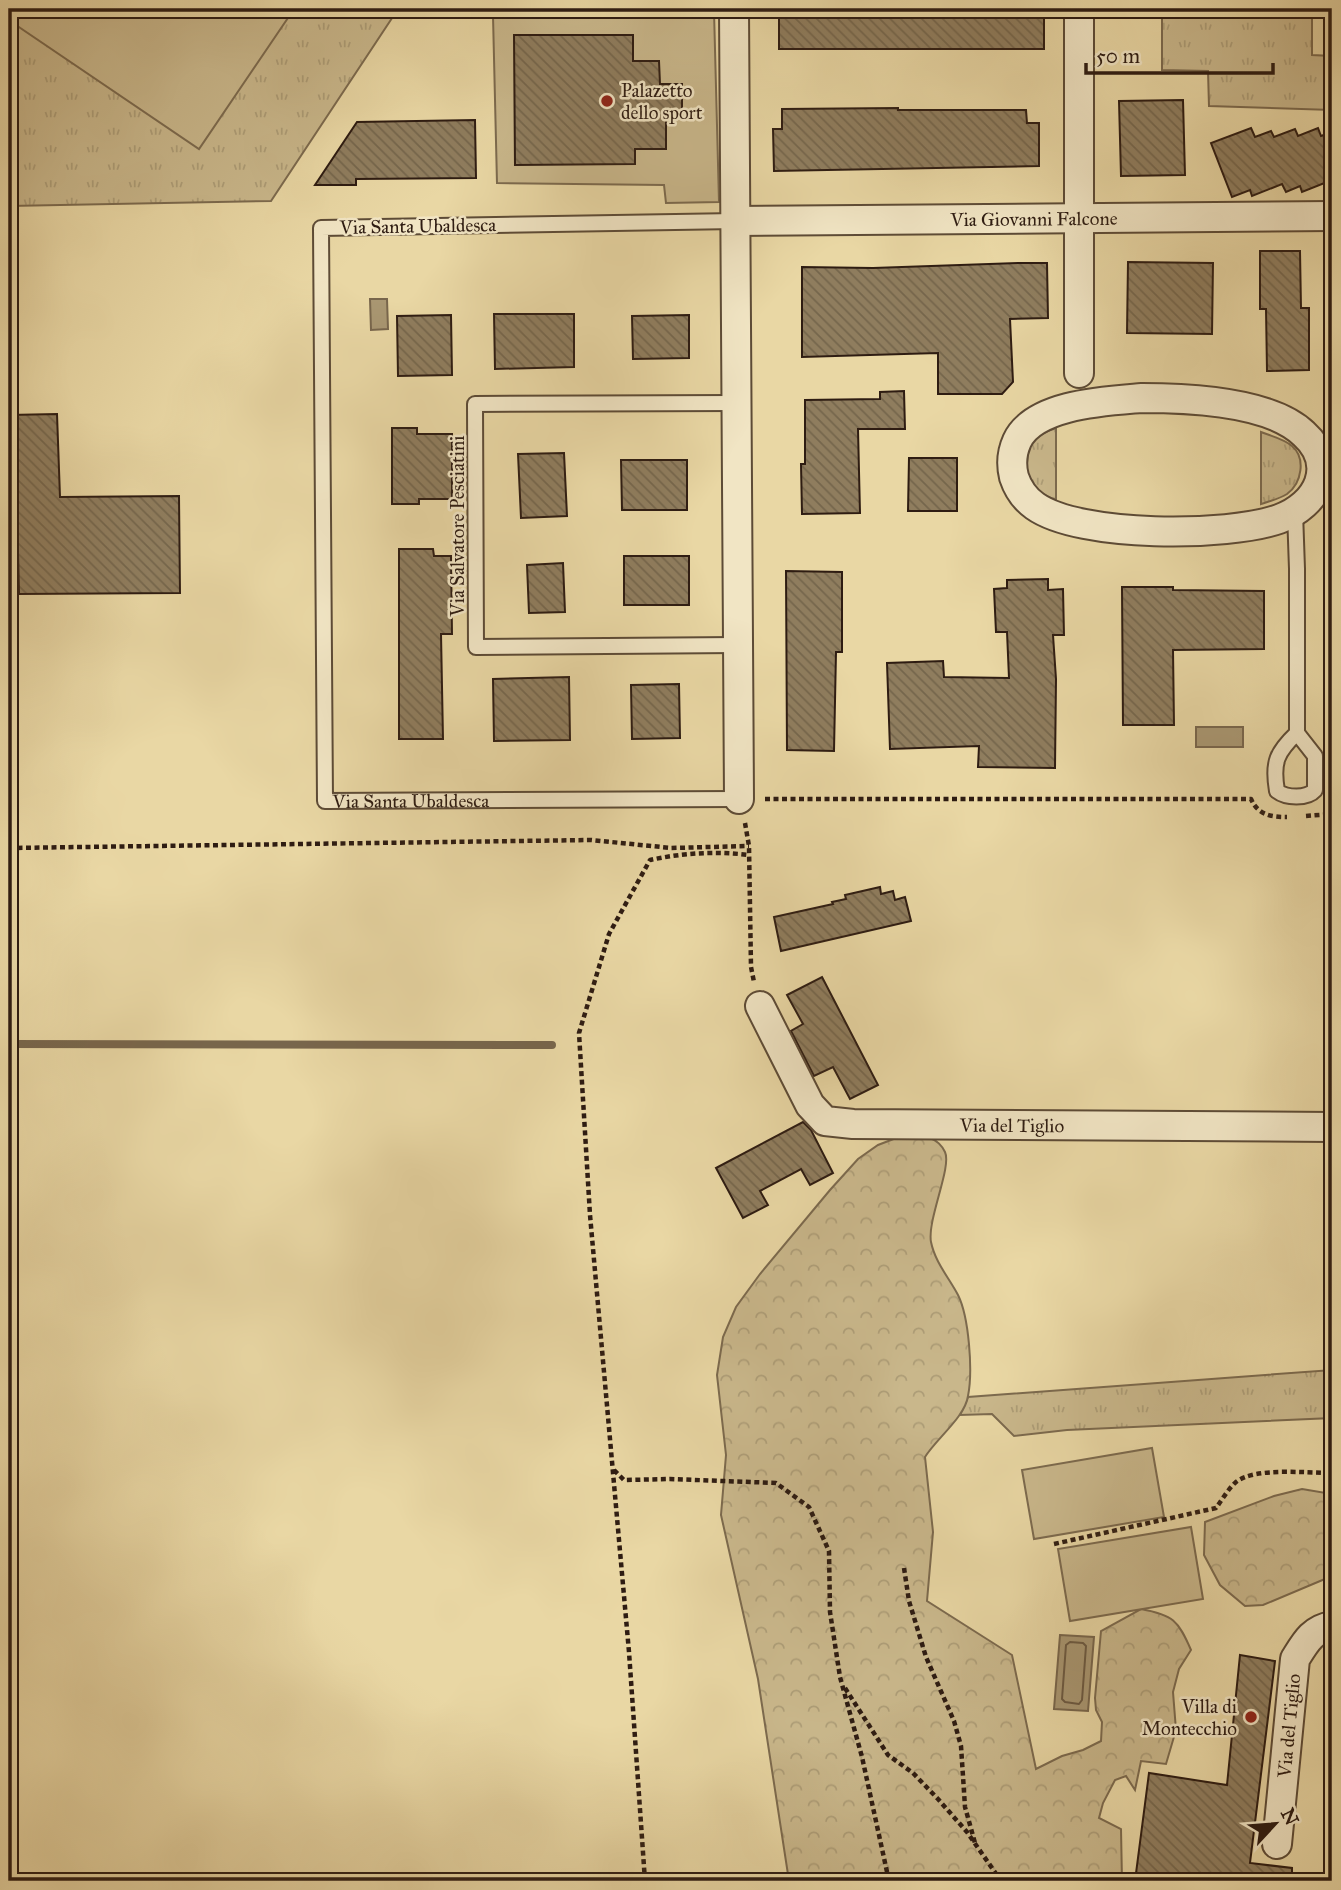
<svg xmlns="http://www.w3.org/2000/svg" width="1341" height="1890" font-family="'IM FELL Great Primer',serif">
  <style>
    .grass { fill: url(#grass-tufts); stroke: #7c6a4e; stroke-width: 2 }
    .forest { fill: url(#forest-crowns); stroke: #7c6a4e; stroke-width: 2 }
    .garden { fill: #c9b78b; stroke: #7c6a4e; stroke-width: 2 }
    .water { fill: #a99772; stroke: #78664c; stroke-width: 2 }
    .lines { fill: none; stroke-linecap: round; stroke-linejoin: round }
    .shore { stroke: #6c5a42; stroke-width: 2 }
    .stream { stroke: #78664c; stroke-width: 8 }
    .building { fill: url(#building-back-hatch); stroke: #2e1c12; stroke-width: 2 }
    .service-casing { stroke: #5d4b36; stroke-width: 18 }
    .minor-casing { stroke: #5d4b36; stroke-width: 32 }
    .path { stroke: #2e1c12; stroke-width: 4.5; stroke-dasharray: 5 3.5; stroke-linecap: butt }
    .service { stroke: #f1e5c4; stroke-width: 14 }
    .minor { stroke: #f1e5c4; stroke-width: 28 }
    .poi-dot { fill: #8f2418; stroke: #f1e5c4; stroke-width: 2.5 }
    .labels { text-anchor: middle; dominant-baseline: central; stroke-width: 5; stroke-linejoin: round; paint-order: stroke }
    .poi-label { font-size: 19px; fill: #2e1c12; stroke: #f1e5c4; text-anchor: start }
    .street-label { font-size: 19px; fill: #2e1c12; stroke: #f1e5c4 }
  </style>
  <defs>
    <pattern id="grass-tufts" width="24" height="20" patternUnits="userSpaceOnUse" patternTransform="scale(1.75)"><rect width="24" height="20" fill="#c9b78b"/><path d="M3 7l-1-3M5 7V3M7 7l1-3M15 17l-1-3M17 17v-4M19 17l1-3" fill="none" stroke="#ad9d77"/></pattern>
    <pattern id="forest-crowns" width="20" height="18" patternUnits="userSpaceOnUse" patternTransform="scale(1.75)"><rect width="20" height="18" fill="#c9b78b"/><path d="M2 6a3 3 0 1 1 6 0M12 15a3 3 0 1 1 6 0" fill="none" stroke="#ad9d77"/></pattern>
    <pattern id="building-back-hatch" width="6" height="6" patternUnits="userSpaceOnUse" patternTransform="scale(1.75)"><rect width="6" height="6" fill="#8f7d5e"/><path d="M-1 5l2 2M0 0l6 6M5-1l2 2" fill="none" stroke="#75664c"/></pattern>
  </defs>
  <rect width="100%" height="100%" fill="#e9d7a4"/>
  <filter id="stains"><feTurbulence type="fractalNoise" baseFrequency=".00286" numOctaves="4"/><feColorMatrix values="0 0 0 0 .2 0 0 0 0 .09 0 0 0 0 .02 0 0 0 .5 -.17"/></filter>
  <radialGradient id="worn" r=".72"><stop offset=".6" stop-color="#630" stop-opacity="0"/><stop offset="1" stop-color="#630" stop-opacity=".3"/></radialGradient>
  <!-- grass -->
  <g class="grass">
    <polygon points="9,9 398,9 271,201 9,206"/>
    <polygon points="1162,9 1312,9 1312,55 1332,56 1332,110 1209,106 1208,71 1162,70"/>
    <path d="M1056 428V500C1013 485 1012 442 1056 428Z"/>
    <path d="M1261 432C1271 436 1284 439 1292 446 1306 458 1302 483 1287 494 1279 499 1270 501 1261 504Z"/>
    <polygon points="1332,1370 1332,1418 1067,1430 1014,1436 992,1414 960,1415 968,1397"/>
  </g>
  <!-- forest -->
  <g class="forest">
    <path d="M904 1135C921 1136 937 1135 945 1152 952 1167 927 1220 931 1242 935 1262 949 1278 958 1295 969 1317 973 1371 968 1396 965 1417 937 1438 925 1457L933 1532 927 1601 1012 1655 1036 1769 1062 1756 1083 1750 1101 1741 1102 1722 1096 1710 1095 1698 1101 1631 1141 1609C1173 1615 1178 1620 1191 1650L1179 1669 1173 1692 1176 1730 1166 1764 1141 1761 1135 1790 1126 1776 1115 1780 1103 1803 1099 1818 1121 1829 1122 1881H789L758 1679 721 1515 726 1455 717 1375 723 1337 736 1307 760 1274 830 1190 858 1159 878 1145Z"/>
    <polygon points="1302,1489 1332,1494 1332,1576 1263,1605 1245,1606 1220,1585 1204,1555 1205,1522 1274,1496"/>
  </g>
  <!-- garden -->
  <g class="garden">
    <polygon points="23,9 294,9 199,149 13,23"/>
    <polygon points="515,9 608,9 609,13 714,11 719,202 666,203 664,185 497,183 493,16 515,14"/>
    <polygon points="1152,1448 1164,1517 1034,1539 1022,1470"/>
    <polygon points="1191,1527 1203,1599 1070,1621 1058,1549"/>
  </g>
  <!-- water -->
  <g class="water">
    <polygon points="370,299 387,299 388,329 371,330"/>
    <rect x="1196" y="727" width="47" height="20"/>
    <polygon points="1060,1635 1094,1637 1088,1711 1054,1709"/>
  </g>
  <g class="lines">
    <!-- shore -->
    <polygon class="shore" points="1070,1642 1083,1643 1086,1646 1082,1700 1079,1704 1065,1702 1062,1699 1066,1645"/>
    <!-- stream -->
    <polyline class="stream" points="9,1044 552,1045"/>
  </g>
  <!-- building -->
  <g class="building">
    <rect x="779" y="9" width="265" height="40"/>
    <polygon points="514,35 633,35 633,61 659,61 660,84 682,84 682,111 666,112 666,149 635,149 635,164 515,165"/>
    <polygon points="1183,100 1185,175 1121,176 1119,101"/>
    <polygon points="898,108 898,110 1026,110 1027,123 1039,123 1039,166 774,171 773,129 782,129 782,109"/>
    <polygon points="475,120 476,178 356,179 356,185 315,185 357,122"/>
    <polygon points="1251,128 1255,137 1271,131 1274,137 1295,129 1298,136 1318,128 1321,136 1332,132 1332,180 1302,192 1300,186 1286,192 1282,184 1252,196 1250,190 1232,197 1211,143"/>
    <polygon points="1260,251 1300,251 1301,308 1309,308 1309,370 1267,371 1266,309 1260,309"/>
    <polygon points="1128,262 1213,263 1212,334 1127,333"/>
    <polygon points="1019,263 1047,263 1048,318 1010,319 1013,382 1002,394 938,394 938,353 802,357 802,267 873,268"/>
    <polygon points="494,314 574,314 574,367 495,369"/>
    <polygon points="451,315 452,375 398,376 397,316"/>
    <polygon points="689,315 689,358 633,359 632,316"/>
    <polygon points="904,391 905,429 858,429 860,513 802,514 801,464 805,464 805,400 880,399 880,392"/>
    <polygon points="57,414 60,497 179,496 180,593 19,594 18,553 9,553 9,415"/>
    <polygon points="392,428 417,428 417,434 452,434 452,499 419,499 419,504 392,504"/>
    <polygon points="564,453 567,516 521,518 518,454"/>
    <polygon points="909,458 957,458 957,511 908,511"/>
    <polygon points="621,460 687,460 687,510 622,510"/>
    <polygon points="399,549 433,549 434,556 451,556 452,634 441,634 443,739 399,739"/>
    <rect x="624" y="556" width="65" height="49"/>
    <polygon points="563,563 565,612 529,613 527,565"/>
    <polygon points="786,571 842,572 842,652 836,652 834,751 787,750"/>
    <polygon points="1048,579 1048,590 1063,589 1064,635 1053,635 1056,679 1055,768 978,767 979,746 890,749 887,663 943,661 944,677 1009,678 1007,632 996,632 994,589 1007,588 1007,580"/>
    <polygon points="1122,587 1173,587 1173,590 1264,591 1264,649 1173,650 1174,725 1123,725"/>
    <polygon points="569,677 570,740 494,741 493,679"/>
    <polygon points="679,684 680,738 632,739 631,685"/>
    <polygon points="880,887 881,894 893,891 895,900 905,897 911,921 781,951 774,917 833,904 832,902 846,899 845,895"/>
    <polygon points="822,977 878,1085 850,1099 833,1067 814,1076 791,1031 803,1024 787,995"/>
    <polygon points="803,1122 811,1130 833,1173 810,1185 801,1169 760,1191 768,1205 743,1218 716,1168"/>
    <polygon points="1240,1655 1275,1661 1250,1863 1292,1868 1292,1881 1135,1881 1149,1773 1227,1785"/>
  </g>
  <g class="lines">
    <defs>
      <g id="service">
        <path id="s1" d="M736 221 321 228 325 801 739 799"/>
        <polyline points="737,403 475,404 476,647 738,645"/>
        <polyline points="1295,512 1297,569 1297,733"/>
        <path d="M1297 733 1315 756V790C1307 799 1286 798 1277 791 1272 762 1277 752 1297 733Z"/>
      </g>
      <g id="minor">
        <polyline points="734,9 739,799"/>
        <path id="s2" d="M736 221 1332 216"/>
        <polyline points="1079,373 1079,9"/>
        <path d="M1142 398C1187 398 1270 401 1304 434 1338 465 1318 505 1279 519 1228 537 1080 538 1035 506 1025 499 1018 489 1014 477 1011 465 1012 452 1017 441 1034 404 1107 401 1142 398Z"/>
        <path id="s3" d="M760 1006 810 1105 825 1121 853 1124 1332 1127"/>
        <path id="s4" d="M1277 1844 1295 1659C1305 1643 1312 1629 1332 1626"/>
      </g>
    </defs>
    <!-- service casing -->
    <use href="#service" class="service-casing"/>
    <!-- minor casing -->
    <use href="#minor" class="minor-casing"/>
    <!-- path -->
    <g class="path">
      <path d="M765 799H1251C1258 815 1271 817 1287 817"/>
      <polyline points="1306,816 1332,814"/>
      <polyline points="745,823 749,846 751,967 754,982"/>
      <polyline points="9,848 591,840 671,848 749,846"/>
      <polyline points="614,1470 624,1480 670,1479 776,1483 809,1507 829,1551 830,1612 840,1677 862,1757 889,1881"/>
      <path d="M1054 1544 1216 1508C1222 1500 1228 1489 1236 1482 1254 1467 1308 1473 1332 1473"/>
      <polyline points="904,1568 909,1601 926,1657 954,1721 961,1746 965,1807 975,1843"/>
      <polyline points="845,1688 888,1755 913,1773 938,1799 967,1832 1001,1881"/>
      <path d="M645 1881 629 1652 590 1215 579 1033 609 934 650 860C682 853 716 851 749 855"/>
    </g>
    <!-- service -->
    <use href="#service" class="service"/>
    <!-- minor -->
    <use href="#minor" class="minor"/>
  </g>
  <!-- markers -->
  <g class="poi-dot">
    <circle cx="607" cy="101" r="7"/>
    <circle cx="1251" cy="1717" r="7"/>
  </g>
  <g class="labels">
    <!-- poi labels -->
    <g class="poi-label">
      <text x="621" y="90">Palazetto<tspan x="621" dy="22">dello sport</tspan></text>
      <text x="1237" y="1706" text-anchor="end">Villa di<tspan x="1237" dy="22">Montecchio</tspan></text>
    </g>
    <!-- street labels -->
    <g class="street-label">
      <text stroke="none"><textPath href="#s2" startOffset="298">Via Giovanni Falcone</textPath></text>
      <text transform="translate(418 226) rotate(-1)">Via Santa Ubaldesca</text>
      <text transform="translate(457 526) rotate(-90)">Via Salvatore Pesciatini</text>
      <text stroke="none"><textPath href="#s1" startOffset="1074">Via Santa Ubaldesca</textPath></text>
      <text stroke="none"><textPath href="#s3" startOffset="320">Via del Tiglio</textPath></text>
      <text stroke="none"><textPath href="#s4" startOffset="119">Via del Tiglio</textPath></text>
    </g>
  </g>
  <!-- margin -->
  <rect width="1341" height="1890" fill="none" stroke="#e9d7a4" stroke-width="35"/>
  <rect x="10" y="10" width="1320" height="1869" fill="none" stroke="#2e1c12" stroke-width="3.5"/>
  <rect x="18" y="18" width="1306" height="1855" fill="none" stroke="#2e1c12" stroke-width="2"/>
  <!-- north arrow -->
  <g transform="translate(1275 1824) rotate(64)" stroke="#f1e5c4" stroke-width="5" paint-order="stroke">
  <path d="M0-5L12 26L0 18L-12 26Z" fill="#2e1c12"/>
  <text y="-10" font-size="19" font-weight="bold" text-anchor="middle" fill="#2e1c12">N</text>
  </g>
  <!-- scale -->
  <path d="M1086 63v10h187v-10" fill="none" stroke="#2e1c12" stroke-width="3.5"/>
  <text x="1096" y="63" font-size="21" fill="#2e1c12" stroke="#f1e5c4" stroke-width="5" paint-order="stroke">50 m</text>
  <rect width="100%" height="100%" filter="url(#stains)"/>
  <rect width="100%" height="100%" fill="url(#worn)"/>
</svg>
